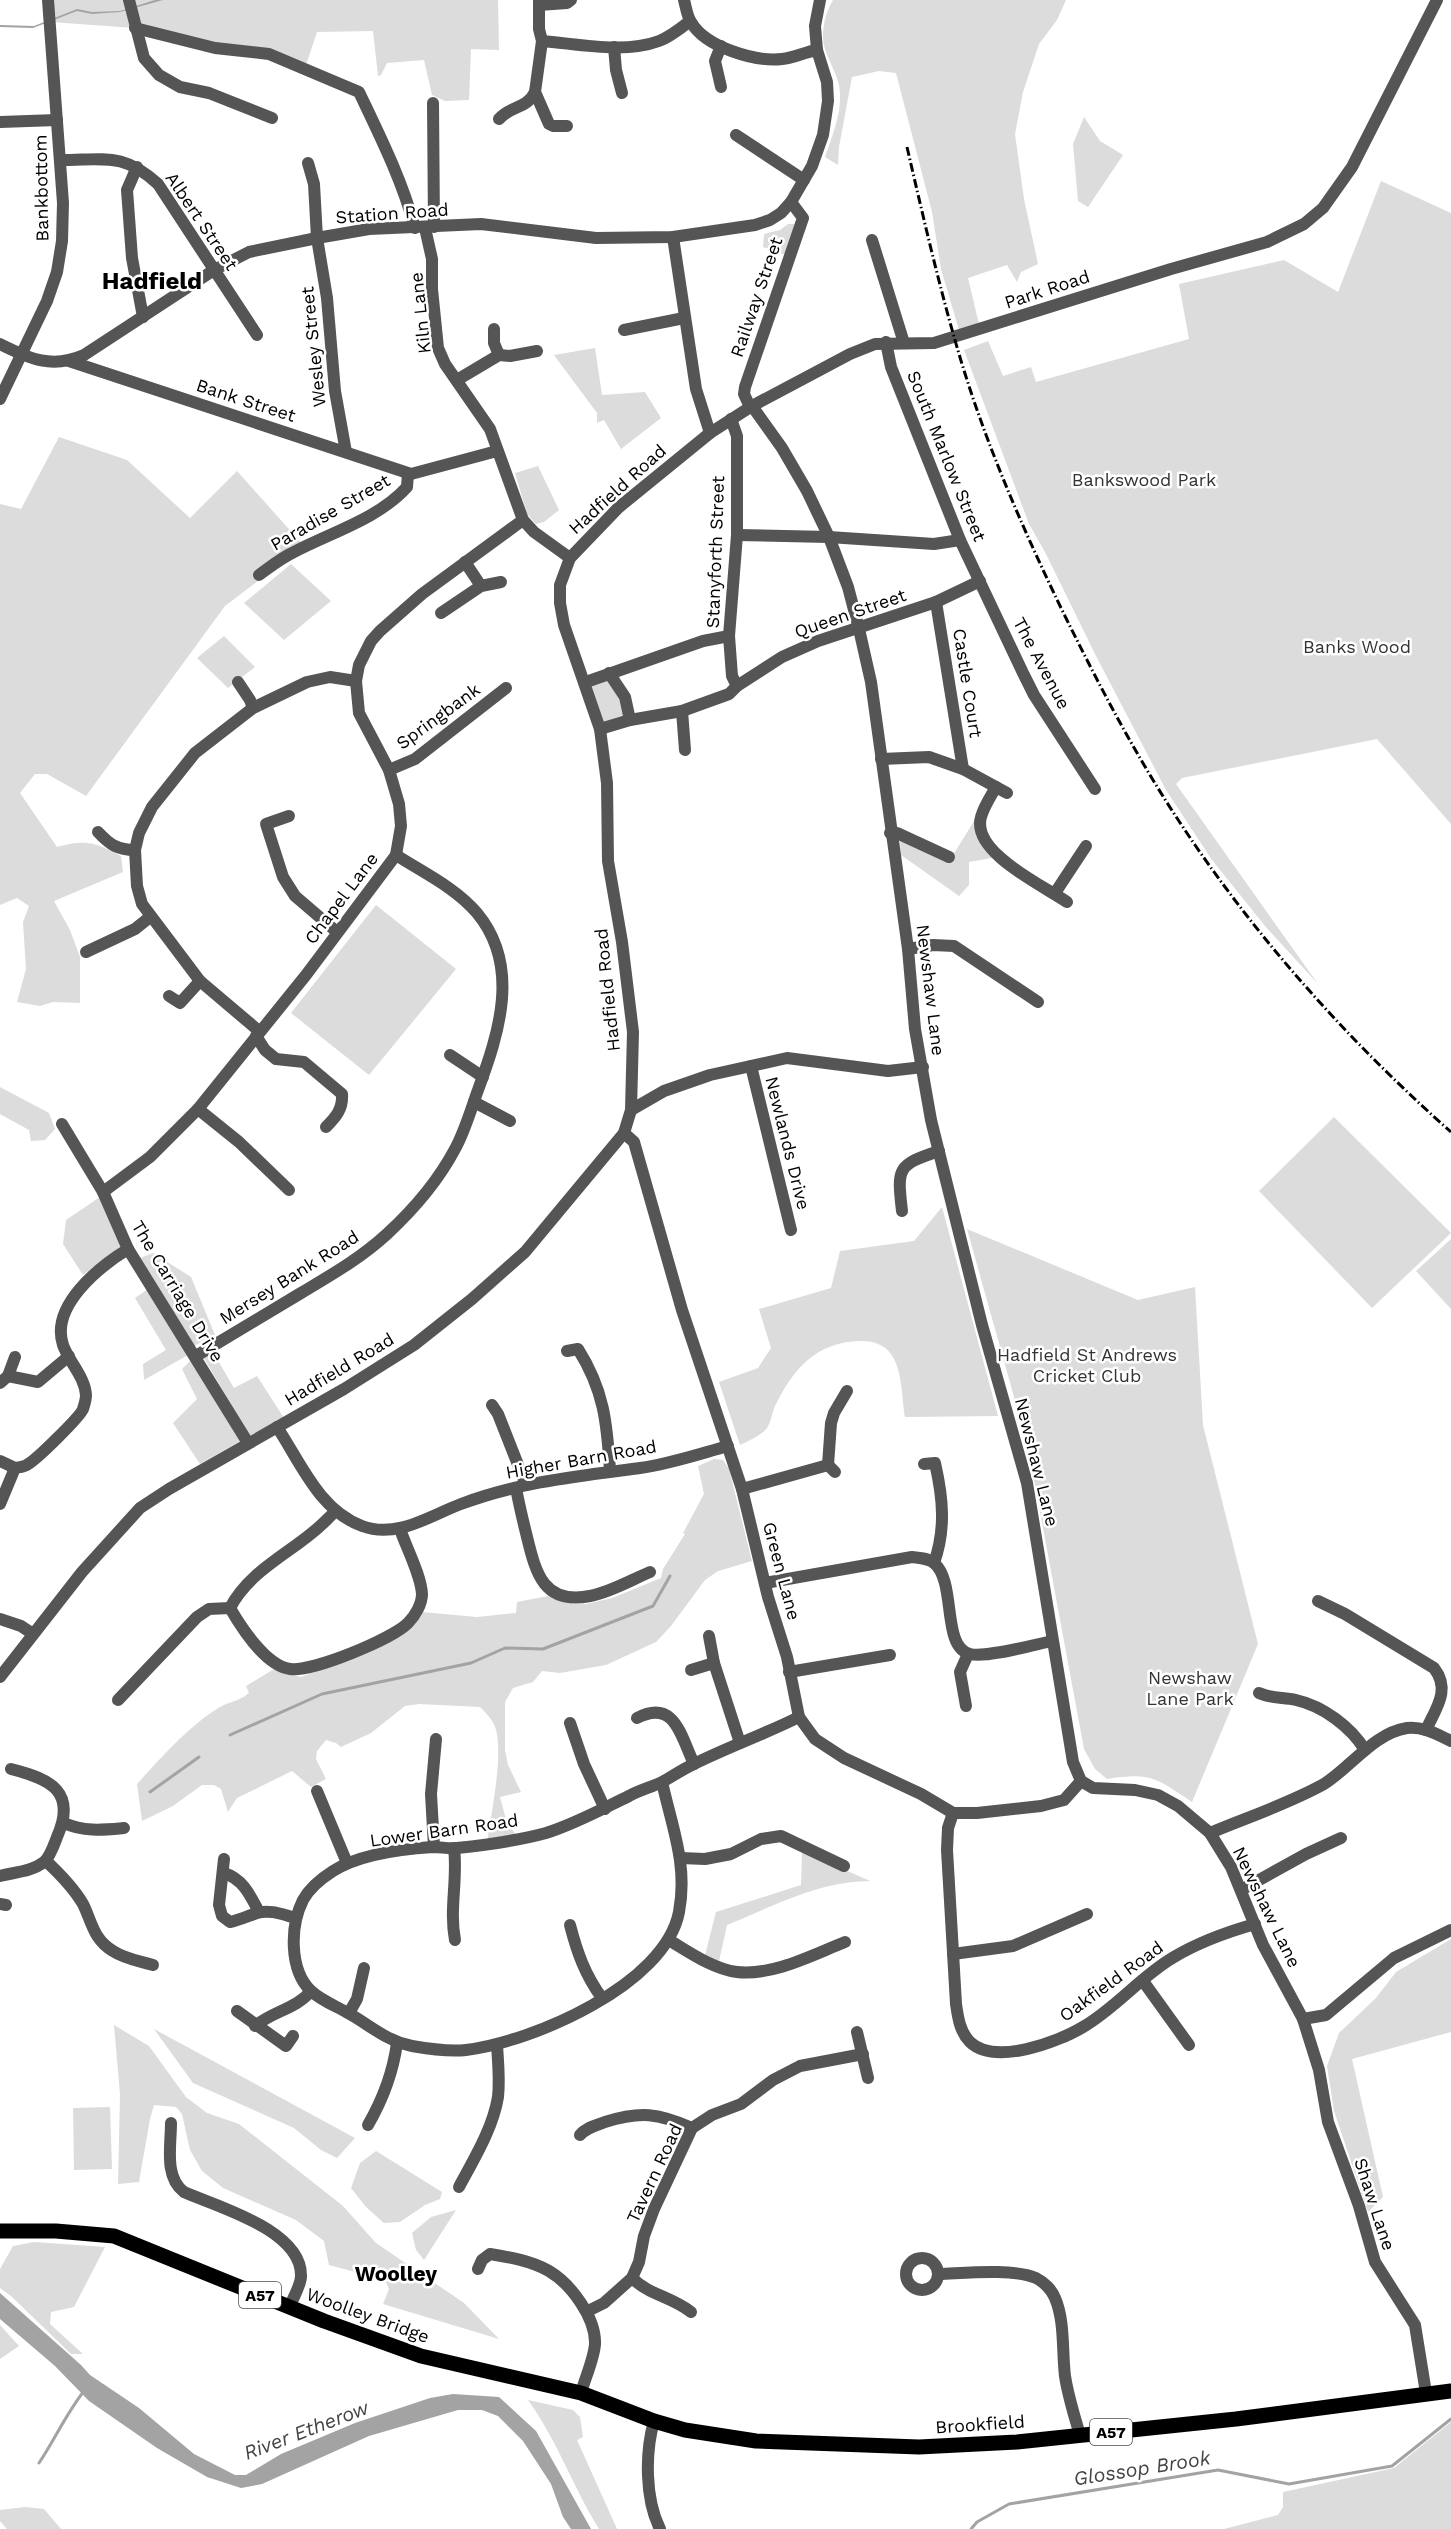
<svg xmlns="http://www.w3.org/2000/svg" width="1451" height="2529" font-family="'Work Sans',sans-serif">
  <style>
    .green { fill: #dcdcdc }
    .water { fill: #a3a3a3 }
    .lines { fill: none; stroke-linecap: round; stroke-linejoin: round }
    .stream { stroke: #a3a3a3; stroke-width: 3 }
    .minor { stroke: #555; stroke-width: 12 }
    .major { stroke: #000; stroke-width: 15 }
    .rail { stroke: #000; stroke-width: 3; stroke-dasharray: 9 3 1.5 3; stroke-linecap: butt }
    .labels { text-anchor: middle; dominant-baseline: central; stroke-width: 5; stroke-linejoin: round; paint-order: stroke }
    .shield { fill: #fff; stroke: #4c4c4c; stroke-width: 1.5 }
    .shield-label { font-size: 16px; font-weight: bold; fill: #000 }
    .street-label { font-size: 18px; fill: #000; stroke: #fff }
    .park-label { font-size: 18px; fill: #333; stroke: #fff }
    .water-label { font-size: 20px; font-style: italic; fill: #444; stroke: #fff }
    .quarter-label { font-size: 21px; font-weight: bold; fill: #000; stroke: #fff }
    .district-label { font-size: 24px; font-weight: bold; fill: #000; stroke: #fff }
  </style>
  <rect width="100%" height="100%" fill="#fff"/>
  <!-- green -->
  <g class="green">
    <polygon points="49,0 498,0 499,50 471,49 469,100 445,101 432,95 424,60 387,63 381,75 378,76 373,31 317,32 305,68 134,28 51,22"/>
    <path d="M833 0H1066L1057 20 1039 44 1023 92 1015 134 1024 199 1038 264 1021 272 1017 282 1007 265 968 278 979 324 959 330 941 269 932 212 896 73 879 71 852 77 839 147 838 165 825 157C832 136 841 116 840 93 839 76 830 65 825 49 820 34 825 13 833 0Z"/>
    <polygon points="1084,117 1100,141 1123,155 1088,207 1078,201 1073,144"/>
    <polygon points="1381,181 1451,213 1451,824 1377,739 1182,778 1176,784 1318,984 1265,926 1212,860 1166,790 1096,656 1046,554 1029,524 964,350 988,341 1003,376 1031,367 1036,382 1189,339 1179,284 1284,260 1338,292"/>
    <polygon points="788,224 795,224 786,255 763,247 764,234 780,230"/>
    <polygon points="595,348 602,395 645,392 661,418 621,449 604,420 597,423 597,413 554,355"/>
    <path d="M59 437 127 460 190 518 237 471 304 546 225 606 86 796 47 774H35L20 793 57 847C86 839 95 842 121 856L123 872 54 901 70 930 80 957V1003L53 1002 40 1006 17 1002 26 969 23 922 29 906 17 898 0 905V504L21 509Z"/>
    <polygon points="538,466 559,510 544,522 536,524 527,514 515,473"/>
    <polygon points="291,564 331,601 284,640 244,603"/>
    <polygon points="224,636 255,667 228,688 197,658"/>
    <polygon points="608,677 621,696 627,717 601,726 589,684"/>
    <polygon points="976,818 978,835 992,858 969,862 969,885 959,896 901,855 900,841 953,855"/>
    <polygon points="376,905 456,969 369,1075 291,1013"/>
    <polygon points="0,1087 49,1113 55,1129 45,1140 31,1141 29,1130 0,1114"/>
    <polygon points="1334,1117 1451,1233 1372,1308 1259,1191"/>
    <polygon points="100,1197 121,1246 83,1275 63,1244 66,1220"/>
    <path d="M942 1207 998 1416 905 1417C900 1384 904 1340 860 1341 816 1342 793 1369 775 1406 772 1413 771 1422 767 1428 762 1435 748 1441 740 1445L719 1382 758 1368 771 1348 759 1309 831 1288 840 1251 914 1241Z"/>
    <path d="M967 1229 1138 1300 1195 1287 1203 1425 1258 1644 1192 1802C1156 1778 1151 1772 1107 1779L1095 1769 1084 1749 1028 1447Z"/>
    <polygon points="1451,1239 1451,1309 1416,1271"/>
    <polygon points="153,1253 191,1277 215,1335 194,1346 140,1258"/>
    <polygon points="148,1289 188,1355 144,1380 143,1364 166,1350 135,1298"/>
    <polygon points="213,1352 234,1388 257,1376 284,1418 249,1436 204,1358"/>
    <polygon points="192,1359 240,1441 200,1464 173,1423 197,1399 182,1369"/>
    <path d="M714 1459 723 1460 729 1469 752 1561 718 1571 705 1580 671 1626 656 1642 606 1665 560 1673 542 1671 533 1682 513 1688 505 1702V1750L508 1765 521 1792 500 1797 507 1823 519 1839 487 1844C491 1813 502 1764 497 1734 495 1722 488 1715 480 1707L419 1704 405 1706 371 1733 341 1747 336 1743 326 1740 317 1751 316 1759 326 1779 311 1787 292 1771 237 1798 228 1812 221 1789 214 1785H202L173 1806 142 1821 137 1784C161 1758 193 1721 224 1705 233 1701 241 1700 249 1693L246 1686 274 1669 301 1677 353 1658 422 1612 477 1617 516 1613 517 1602 548 1596 574 1604H586L612 1598 661 1578 663 1569 685 1534 683 1533 704 1494 698 1466Z"/>
    <path d="M802 1851 870 1881C819 1881 774 1906 727 1925L718 1966 704 1959 716 1912 801 1885Z"/>
    <polygon points="1451,1939 1451,2032 1352,2059 1383,2197 1368,2212 1334,2111 1327,2066 1339,2033 1376,1998 1396,1972"/>
    <polygon points="114,2025 149,2046 186,2097 207,2113 239,2124 343,2206 376,2243 464,2303 499,2339 383,2304 389,2289 385,2280 329,2265 324,2241 296,2220 223,2188 202,2171 190,2150 182,2114 176,2107 154,2105 150,2119 139,2182 118,2184 120,2094"/>
    <polygon points="154,2029 355,2138 337,2158 321,2150 294,2128 193,2083"/>
    <polygon points="110,2107 112,2169 74,2170 73,2108"/>
    <polygon points="376,2151 442,2192 440,2199 425,2205 400,2222 384,2223 366,2207 351,2188 360,2163"/>
    <polygon points="456,2210 424,2260 416,2250 412,2233 431,2217"/>
    <polygon points="34,2242 105,2247 74,2307 51,2312 50,2324 83,2354 71,2354 11,2296 0,2288 0,2269 13,2246"/>
    <polygon points="0,2325 19,2346 0,2359"/>
    <path d="M528 2400 573 2410 580 2417 583 2437 577 2440 617 2529H599C573 2487 557 2440 528 2400Z"/>
    <polygon points="1451,2422 1451,2529 1224,2529 1278,2515 1283,2507 1283,2492 1394,2468"/>
    <polygon points="25,2507 44,2509 61,2529 7,2529 0,2521 0,2510"/>
  </g>
  <!-- water -->
  <g class="water">
    <polygon points="155,0 163,0 120,12 92,14 77,11 33,28 0,27 0,25 34,26 77,9 92,12 120,11"/>
    <polygon points="0,2293 81,2365 90,2375 139,2408 194,2454 235,2475 246,2475 281,2454 355,2423 430,2398 453,2394 499,2397 536,2431 591,2529 571,2529 563,2517 551,2484 523,2441 498,2416 482,2410 458,2410 369,2436 262,2484 241,2488 207,2477 157,2448 89,2401 55,2366 0,2319"/>
  </g>
  <g class="lines">
    <!-- stream -->
    <g class="stream">
      <polyline points="230,1735 322,1694 471,1663 505,1648 543,1649 653,1606 670,1576"/>
      <polyline points="150,1792 199,1757"/>
      <path d="M39 2463C55 2439 66 2414 84 2391"/>
      <polyline points="971,2529 977,2522 1009,2504 1218,2470 1289,2484 1392,2466 1451,2419"/>
    </g>
    <!-- minor -->
    <g class="minor">
      <polyline points="129,0 144,58 159,75 180,87 209,93 272,118"/>
      <polyline points="539,0 539,29 542,41 535,92 549,124 553,126 567,126"/>
      <path d="M684 0C686 7 687 16 691 22 705 47 755 62 782 59 794 58 805 52 817 50"/>
      <polyline points="539,5 567,3 571,0"/>
      <path d="M135 28 215 48 269 54 359 92C380 136 402 180 415 228"/>
      <path d="M542 41C579 44 624 54 659 41 670 37 681 28 690 21"/>
      <polyline points="721,46 715,61 721,87"/>
      <polyline points="614,47 616,70 622,93"/>
      <polyline points="433,103 434,227"/>
      <path d="M499 119C510 106 527 109 535 92"/>
      <polyline points="0,122 57,120"/>
      <polyline points="736,135 804,180"/>
      <path d="M60 160C105 160 123 152 158 184L257 335"/>
      <polyline points="308,163 314,184 317,238 327,298 335,391 346,452"/>
      <polyline points="137,167 127,190 132,258 143,317"/>
      <polyline points="425,228 432,259 432,289 438,348 445,364 490,429 523,520 534,532 570,558"/>
      <polyline points="673,237 696,389 710,433"/>
      <polyline points="872,240 904,343"/>
      <polyline points="494,329 494,343 499,355"/>
      <polyline points="624,330 684,318"/>
      <polyline points="886,342 891,367 960,540 1023,673 1034,695 1095,789"/>
      <path d="M0 344C30 359 52 369 84 355L214 270 249 252 317 238 369 229 481 224 596 238 673 237 755 225 770 220 781 213 791 202 812 166 823 135 828 101 827 82 817 50 815 26 820 0"/>
      <polyline points="69,361 411,474 497,451"/>
      <polyline points="457,380 499,355 510,356 537,351"/>
      <polyline points="0,399 47,301 57,272 62,241 63,203 48,0"/>
      <polyline points="752,406 782,448 807,491 829,537 848,587 859,629 871,682 908,949 915,1029 931,1120 982,1325 1027,1483 1073,1762 1081,1781 1093,1788 1135,1790 1158,1795 1178,1806 1210,1833 1231,1867 1263,1945 1303,2019 1319,2070 1328,2122 1359,2206 1375,2262 1415,2325 1426,2393"/>
      <polyline points="750,407 744,394 745,387 803,218 791,202"/>
      <polyline points="731,419 737,436 737,535 729,636 732,676 737,686"/>
      <polyline points="737,535 829,537 934,544 960,540"/>
      <polyline points="465,562 481,586"/>
      <path d="M259 575C270 567 281 558 294 552 332 532 378 519 407 487L408 474"/>
      <polyline points="936,602 963,769"/>
      <polyline points="441,613 481,586 501,582"/>
      <polyline points="609,673 625,697 630,720"/>
      <polyline points="238,682 250,700 253,708"/>
      <polyline points="586,682 703,641 729,636"/>
      <polyline points="682,711 685,750"/>
      <polyline points="600,729 630,720 682,711 729,694 737,686 782,657 818,641 936,602 980,581"/>
      <polyline points="881,759 929,757 963,769 1007,793"/>
      <polyline points="389,770 415,759 506,688"/>
      <path d="M996 787C991 796 984 806 981 817 971 852 1042 885 1067 902"/>
      <polyline points="289,816 266,824 283,877 295,896 337,932"/>
      <path d="M98 832C110 845 118 850 135 850"/>
      <polyline points="890,833 897,833 949,857"/>
      <polyline points="1055,893 1086,846"/>
      <polyline points="908,949 933,945 954,946 1038,1002"/>
      <polyline points="86,952 135,929 150,917"/>
      <polyline points="169,996 180,1003 200,981"/>
      <polyline points="259,1031 200,981 142,904 137,886 135,850 139,833 152,807 195,753 253,708 307,682 330,677 356,681"/>
      <path d="M256 1036 265 1050 276 1059 304 1062 342 1094C343 1109 336 1117 326 1127"/>
      <polyline points="450,1055 483,1077"/>
      <polyline points="751,1066 791,1230"/>
      <polyline points="474,1102 510,1121"/>
      <polyline points="198,1109 239,1142 289,1190"/>
      <polyline points="631,1110 664,1091 710,1075 787,1058 888,1071 923,1067"/>
      <polyline points="62,1124 103,1192 128,1249 248,1443"/>
      <polyline points="624,1133 634,1142 682,1310 742,1489 768,1597 787,1657 799,1717 815,1739 844,1758 921,1794 953,1813 977,1813 1041,1806 1064,1800 1081,1781"/>
      <polyline points="103,1192 150,1157 198,1109 306,975 396,855 401,826 399,804 389,770 359,713 356,681 359,665 371,641 380,631 422,594 523,520"/>
      <path d="M902 1211C897 1168 897 1165 939 1151"/>
      <path d="M567 1351 578 1349C604 1390 607 1423 610 1470"/>
      <path d="M196 1356C231 1335 266 1314 301 1293 331 1275 361 1258 387 1234 413 1210 438 1181 455 1149 465 1131 471 1109 478 1090 499 1033 521 966 477 913 456 888 424 873 396 855"/>
      <polyline points="8,1376 38,1382 69,1356"/>
      <polyline points="0,1383 8,1376 15,1357"/>
      <polyline points="492,1405 498,1414 526,1485"/>
      <path d="M277 1427C301 1463 319 1510 362 1526 397 1539 429 1516 461 1504 519 1482 579 1476 640 1468 670 1464 699 1454 728 1446"/>
      <polyline points="0,1461 15,1468"/>
      <path d="M924 1464 935 1463C943 1498 946 1529 934 1563"/>
      <polyline points="835,1472 828,1465 831,1423 834,1413 847,1391"/>
      <path d="M516 1488C519 1504 523 1521 527 1537 536 1574 544 1605 590 1596 611 1592 631 1580 650 1572"/>
      <polyline points="742,1489 828,1465"/>
      <path d="M0 1504 15 1468C19 1467 25 1467 28 1464 36 1460 80 1417 83 1409 84 1406 86 1399 86 1395 85 1377 69 1362 63 1345 50 1306 99 1267 128 1249"/>
      <path d="M336 1511C330 1516 325 1522 319 1527 289 1554 249 1571 230 1608 241 1627 266 1666 290 1669 313 1672 392 1639 408 1623 415 1616 422 1604 422 1594 421 1575 406 1547 400 1529"/>
      <path d="M765 1583 912 1557C920 1558 928 1558 934 1563 957 1582 941 1647 970 1654 986 1658 1033 1645 1052 1641"/>
      <path d="M1318 1601 1345 1614 1434 1668C1451 1690 1436 1708 1426 1730"/>
      <polyline points="0,1619 21,1626 33,1634"/>
      <polyline points="709,1636 714,1663 740,1743"/>
      <polyline points="691,1670 714,1663"/>
      <polyline points="789,1672 890,1655"/>
      <polyline points="0,1677 82,1572 140,1508 169,1489 344,1389 414,1345 472,1299 525,1252 624,1133 631,1110 633,1032 622,942 608,861 607,783 600,729 564,625 560,603 560,585 570,558 618,508 710,433 752,406 850,354 875,344 934,343 1171,269 1267,242 1304,224 1323,208 1352,167 1437,0"/>
      <path d="M1259 1693C1272 1699 1283 1697 1296 1700 1323 1706 1351 1727 1365 1750"/>
      <polyline points="118,1700 197,1617 209,1609 230,1608"/>
      <polyline points="966,1706 960,1672 968,1654"/>
      <path d="M637 1718C675 1698 681 1737 694 1764"/>
      <polyline points="570,1723 584,1764 605,1809"/>
      <path d="M662 1782C672 1827 688 1865 679 1912 665 1985 532 2042 466 2050 448 2052 429 2049 412 2046 386 2041 370 2025 348 2013 336 2006 322 2001 311 1991 289 1970 290 1926 303 1900 309 1889 322 1878 333 1871 360 1854 401 1849 433 1847 441 1847 449 1849 457 1848 486 1845 517 1841 546 1833 575 1824 602 1809 629 1796 640 1790 652 1787 662 1782 673 1776 683 1769 694 1764 728 1747 765 1734 799 1717"/>
      <polyline points="317,1791 347,1863"/>
      <path d="M953 1813 948 1828 947 1850 956 2004C958 2018 960 2032 970 2042 995 2066 1058 2042 1083 2027 1116 2008 1141 1976 1174 1957 1199 1942 1227 1932 1255 1924"/>
      <path d="M64 1823C84 1832 102 1830 124 1828"/>
      <path d="M1210 1833C1248 1817 1288 1804 1324 1784 1351 1767 1374 1733 1407 1728 1423 1726 1438 1735 1451 1741"/>
      <polyline points="434,1847 431,1794 436,1739"/>
      <path d="M454 1848C458 1879 449 1909 455 1940"/>
      <polyline points="681,1858 705,1859 731,1854 761,1839 781,1836 844,1866"/>
      <path d="M224 1859 219 1905 222 1916 230 1922C240 1920 248 1916 257 1913 270 1909 284 1915 296 1918"/>
      <path d="M46 1861C60 1874 73 1887 83 1904 92 1922 93 1939 113 1951 125 1959 139 1961 153 1965"/>
      <path d="M224 1873C243 1879 250 1895 259 1912"/>
      <path d="M0 1876C15 1872 31 1872 44 1862 50 1857 54 1845 57 1837 77 1792 51 1779 11 1769"/>
      <polyline points="1241,1890 1306,1854 1341,1838"/>
      <polyline points="0,1904 6,1905"/>
      <path d="M570 1925C577 1952 585 1975 602 1998"/>
      <path d="M669 1940C689 1952 713 1969 737 1972 773 1976 812 1955 845 1942"/>
      <polyline points="953,1954 1013,1946 1087,1914"/>
      <polyline points="1143,1981 1189,2045"/>
      <polyline points="237,2011 286,2046 293,2036"/>
      <polyline points="349,2013 357,1999 364,1968"/>
      <polyline points="1303,2019 1326,2015 1394,1958 1451,1930"/>
      <path d="M255 2026C273 2011 296 2009 311 1991"/>
      <polyline points="857,2032 868,2078"/>
      <path d="M171 2123C171 2146 164 2177 184 2192 218 2207 302 2230 301 2276 301 2285 293 2298 290 2306"/>
      <path d="M368 2125C383 2099 393 2073 397 2043"/>
      <path d="M580 2135C587 2127 595 2126 605 2122 640 2111 658 2113 692 2128"/>
      <path d="M459 2187C474 2159 493 2128 498 2097 500 2079 498 2062 497 2045"/>
      <circle cx="922" cy="2274" r="16"/>
      <path d="M478 2269 482 2260 490 2254C509 2257 532 2261 549 2271 571 2284 596 2318 595 2344 594 2359 585 2378 581 2393"/>
      <path d="M939 2274C966 2273 1011 2268 1036 2278 1044 2282 1052 2290 1055 2298 1065 2321 1062 2352 1065 2376 1068 2396 1074 2415 1080 2435"/>
      <path d="M632 2278C651 2296 670 2296 691 2312"/>
      <polyline points="588,2311 604,2303 632,2278 639,2262 644,2236 654,2209 692,2128 712,2115 741,2104 773,2080 800,2066 863,2054"/>
      <path d="M654 2421C645 2453 645 2499 660 2529"/>
    </g>
    <!-- major -->
    <polyline class="major" points="0,2231 56,2231 114,2236 324,2321 421,2356 581,2393 654,2421 685,2430 756,2441 919,2447 1017,2442 1236,2419 1451,2391"/>
    <!-- rail -->
    <path class="rail" d="M907 147C923 216 939 286 959 354 985 442 1022 527 1062 610 1096 679 1131 747 1173 812 1250 931 1345 1038 1451 1132"/>
  </g>
  <g class="labels">
    <!-- shield labels -->
    <g class="shield">
      <rect x="239" y="2282" width="42" height="26" rx="4.5"/>
      <rect x="1090" y="2419" width="42" height="26" rx="4.5"/>
    </g>
    <g class="shield-label">
      <text x="260" y="2295">A57</text>
      <text x="1111" y="2432">A57</text>
    </g>
    <!-- street labels -->
    <g class="street-label">
      <text transform="translate(41 188) rotate(-91)">Bankbottom</text>
      <text transform="translate(392 213) rotate(-4)">Station Road</text>
      <text transform="translate(202 221) rotate(56)">Albert Street</text>
      <text transform="translate(1047 289) rotate(-18)">Park Road</text>
      <text transform="translate(756 297) rotate(-71)">Railway Street</text>
      <text transform="translate(420 313) rotate(-96)">Kiln Lane</text>
      <text transform="translate(313 347) rotate(-96)">Wesley Street</text>
      <text transform="translate(246 400) rotate(18)">Bank Street</text>
      <text transform="translate(947 456) rotate(68)">South Marlow Street</text>
      <text transform="translate(617 489) rotate(-42)">Hadfield Road</text>
      <text transform="translate(330 512) rotate(-30)">Paradise Street</text>
      <text transform="translate(715 552) rotate(-88)">Stanyforth Street</text>
      <text transform="translate(850 613) rotate(-19)">Queen Street</text>
      <text transform="translate(1042 663) rotate(62)">The Avenue</text>
      <text transform="translate(968 683) rotate(81)">Castle Court</text>
      <text transform="translate(438 716) rotate(-36)">Springbank</text>
      <text transform="translate(341 898) rotate(-53)">Chapel Lane</text>
      <text transform="translate(607 990) rotate(-96)">Hadfield Road</text>
      <text transform="translate(931 990) rotate(83)">Newshaw Lane</text>
      <text transform="translate(788 1143) rotate(76)">Newlands Drive</text>
      <text transform="translate(289 1277) rotate(-32)">Mersey Bank Road</text>
      <text transform="translate(178 1291) rotate(59)">The Carriage Drive</text>
      <text transform="translate(339 1369) rotate(-31)">Hadfield Road</text>
      <text transform="translate(581 1459) rotate(-10)">Higher Barn Road</text>
      <text transform="translate(1037 1462) rotate(76)">Newshaw Lane</text>
      <text transform="translate(782 1571) rotate(75)">Green Lane</text>
      <text transform="translate(444 1830) rotate(-8)">Lower Barn Road</text>
      <text transform="translate(1267 1907) rotate(64)">Newshaw Lane</text>
      <text transform="translate(1111 1981) rotate(-36)">Oakfield Road</text>
      <text transform="translate(654 2173) rotate(-65)">Tavern Road</text>
      <text transform="translate(1375 2204) rotate(72)">Shaw Lane</text>
      <text transform="translate(368 2315) rotate(20)">Woolley Bridge</text>
      <text transform="translate(980 2424) rotate(-4)">Brookfield</text>
    </g>
    <!-- park labels -->
    <g class="park-label">
      <text x="1144" y="479">Bankswood Park</text>
      <text x="1357" y="646">Banks Wood</text>
      <text x="1087" y="1354">Hadfield St Andrews<tspan x="1087" dy="21">Cricket Club</tspan></text>
      <text x="1190" y="1677">Newshaw<tspan x="1190" dy="21">Lane Park</tspan></text>
    </g>
    <!-- water labels -->
    <g class="water-label">
      <text transform="translate(306 2430) rotate(-21)">River Etherow</text>
      <text transform="translate(1142 2468) rotate(-9)">Glossop Brook</text>
    </g>
    <!-- quarter labels -->
    <g class="quarter-label">
      <text x="396" y="2273">Woolley</text>
    </g>
    <!-- district labels -->
    <g class="district-label">
      <text x="152" y="281">Hadfield</text>
    </g>
  </g>
</svg>
